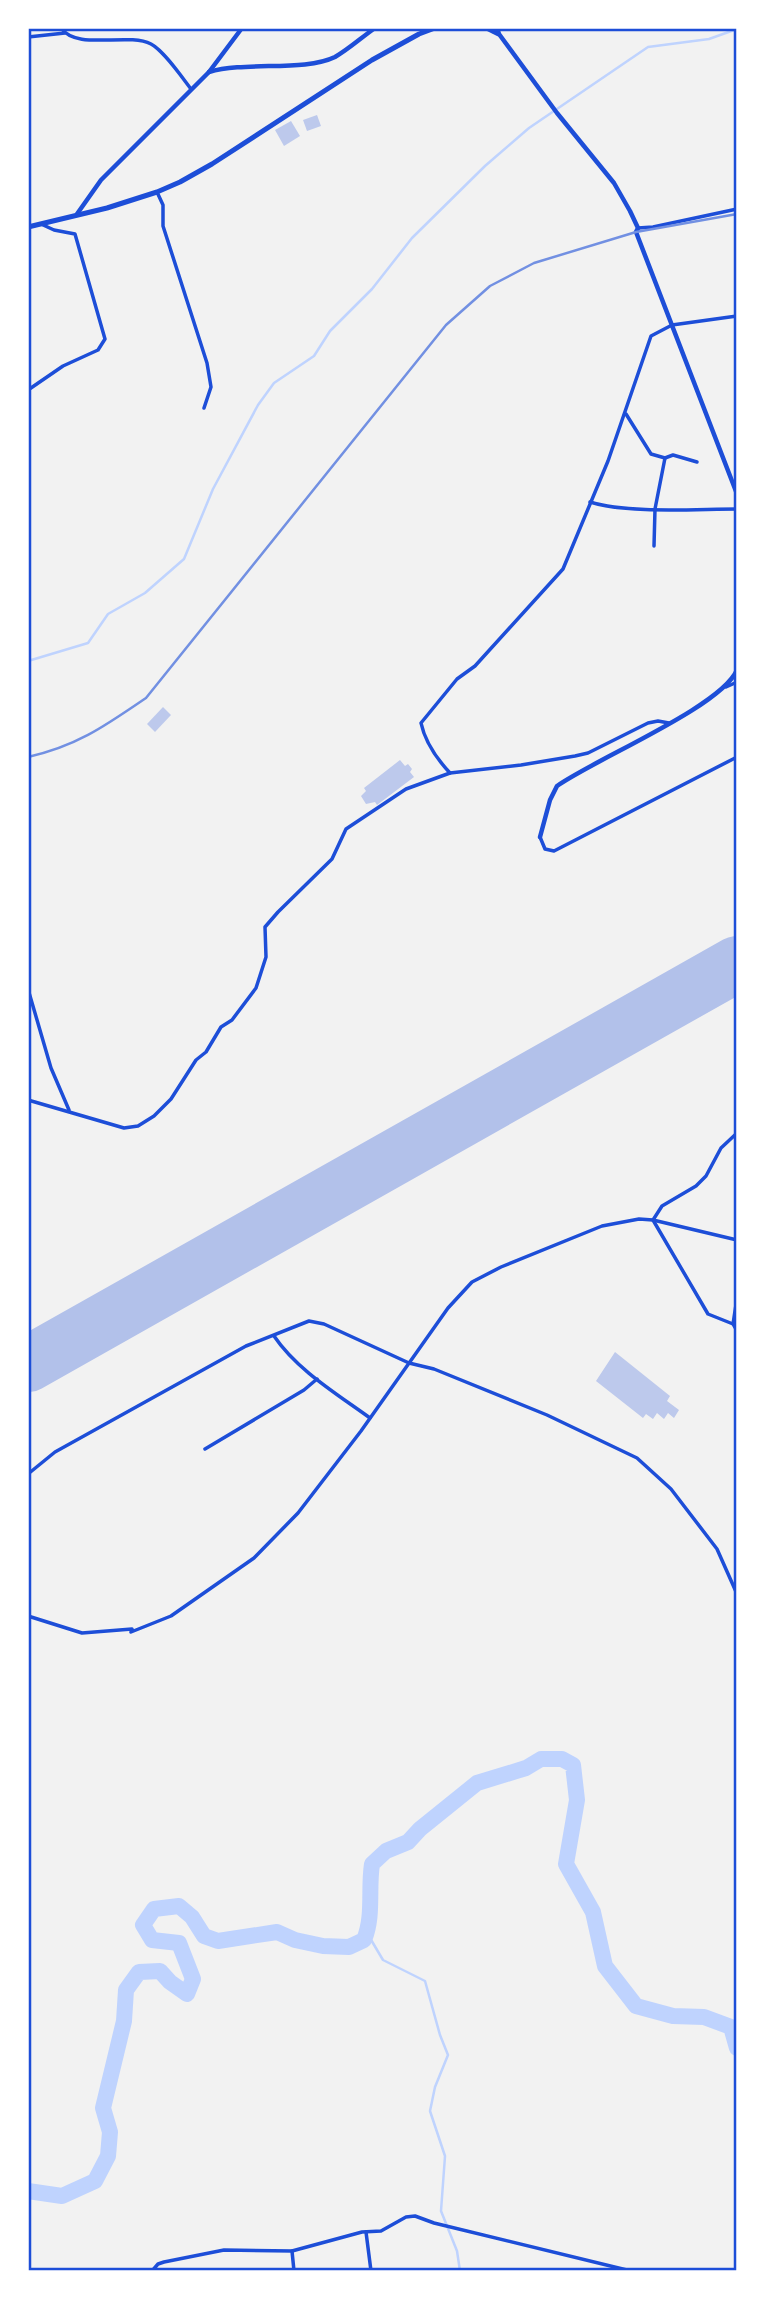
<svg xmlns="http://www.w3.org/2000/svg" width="765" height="2299" font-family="'Fira Sans Condensed',sans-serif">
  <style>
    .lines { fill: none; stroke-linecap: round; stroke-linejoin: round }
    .stream { stroke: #bfd3fe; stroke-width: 2.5 }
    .river { stroke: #bfd3fe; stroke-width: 16 }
    .runway { stroke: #b2c1ea; stroke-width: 56 }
    .building { fill: #bdc9ec }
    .minor { stroke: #1d4ed8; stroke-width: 3.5 }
    .tertiary { stroke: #1d4ed8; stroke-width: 4.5 }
    .primary { stroke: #1d4ed8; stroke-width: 5 }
    .rail { stroke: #7290e2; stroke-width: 2.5 }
    .neatline { fill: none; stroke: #1d4ed8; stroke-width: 2.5 }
  </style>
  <rect width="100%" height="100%" fill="#f2f2f2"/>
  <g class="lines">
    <!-- stream -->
    <g class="stream">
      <polyline points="28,661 88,643 108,614 145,593 184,559 213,489 258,405 274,383 314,356 330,331 372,289 412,238 485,166 529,128 648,47 709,39 737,29"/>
      <polyline points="367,1933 383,1960 425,1981 440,2035 448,2055 435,2087 430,2111 445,2156 441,2211 457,2251 460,2271"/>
    </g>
    <!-- river -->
    <path class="river" d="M28 2191 62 2196 95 2181 108 2156 110 2132 103 2108 124 2021 126 1990 139 1972 160 1971 170 1982 187 1994 193 1979 179 1943 152 1940 143 1925 154 1909 179 1906 192 1917 204 1936 218 1941 277 1932 295 1940 323 1946 349 1947 364 1940C374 1916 368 1889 372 1864L386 1851 408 1842 420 1829 477 1783 526 1768 541 1759H562L573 1765 577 1800 566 1864 593 1912 605 1966 636 2006 673 2016 704 2017 731 2027 737 2048"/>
    <!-- runway -->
    <polyline class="runway" points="28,1364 737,964"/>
  </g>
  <!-- building -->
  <g class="building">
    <polygon points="317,115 321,126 307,131 303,120"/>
    <polygon points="291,121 300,136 284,146 275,130"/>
    <polygon points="163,707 171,715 155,732 147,724"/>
    <polygon points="400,760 405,766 408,764 412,769 410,772 414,777 377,805 375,802 366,804 361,796 366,791 364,788"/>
    <polygon points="615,1352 670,1396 667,1401 679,1410 674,1418 668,1413 664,1419 657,1413 653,1419 646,1414 643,1418 596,1381"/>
  </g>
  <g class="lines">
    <!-- minor -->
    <g class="minor">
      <path d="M61 28C77 51 127 32 151 44 164 51 181 76 191 89"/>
      <polyline points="28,37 65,33"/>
      <polyline points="157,192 163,205 163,226 207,363 211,387 204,408"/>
      <polyline points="638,228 653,227 737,209"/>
      <polyline points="28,390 63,366 98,350 105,339 75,234 54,230 41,224"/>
      <polyline points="626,414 651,454 665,458 673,455 697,462"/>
      <path d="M590 502C629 514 695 509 737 509"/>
      <polyline points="654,546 655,509 665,458"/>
      <polyline points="726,687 737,682"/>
      <path d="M450 773C437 759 425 742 421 723L457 679 475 666 563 569 608 461 651 336 672 325 737 316"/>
      <polyline points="540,837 545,849 554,851 737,757"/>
      <polyline points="28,989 51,1068 69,1110"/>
      <polyline points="28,1100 124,1128 138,1126 154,1116 171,1099 196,1060 206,1052 221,1027 232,1020 256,988 266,957 265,927 278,912 332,859 346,829 406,789 450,773 521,765 575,756 588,753 648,723 658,721 669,723"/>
      <polyline points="653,1220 708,1314 733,1324 737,1331"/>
      <polyline points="653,1220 662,1206 696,1186 706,1176 721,1148 737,1133"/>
      <polyline points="733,1324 737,1298"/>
      <path d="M274 1336C297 1370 337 1394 370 1418"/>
      <polyline points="205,1449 304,1390 317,1379"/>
      <polyline points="28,1474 55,1452 246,1346 309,1321 324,1324 409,1363 434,1369 547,1415 637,1458 671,1489 717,1549 737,1594"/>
      <polyline points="28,1616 82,1633 132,1629 131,1632 171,1616 254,1558 298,1513 361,1431 448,1308 472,1282 501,1267 602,1226 639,1219 653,1220 737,1240"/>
      <polyline points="366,2232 371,2271"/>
      <polyline points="292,2251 294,2271"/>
      <polyline points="152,2271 158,2264 164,2262 224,2250 292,2251 362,2232 381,2231 406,2217 415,2216 434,2223 631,2271"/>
    </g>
    <!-- tertiary -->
    <g class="tertiary">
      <polyline points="486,28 498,34"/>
      <polyline points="497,28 499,34 557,113 614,183 630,211 638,228 636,232 737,494"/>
      <path d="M209 72C246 61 304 72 335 57 349 49 362 37 375 28"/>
      <polyline points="77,214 101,180 209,72 242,28"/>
      <path d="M540 837 550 800 557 786C595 759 721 707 737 670"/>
    </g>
    <!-- primary -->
    <polyline class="primary" points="28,227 107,208 157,192 180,182 212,164 372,60 419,34 435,28"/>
    <!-- rail -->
    <path class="rail" d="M28 757C77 746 105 726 146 698L446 325 490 286 534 263 636 232 737 214"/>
  </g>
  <!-- border -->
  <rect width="765" height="2299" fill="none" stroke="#ffffff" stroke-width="60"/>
  <rect x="30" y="30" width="705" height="2239" class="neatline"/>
</svg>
